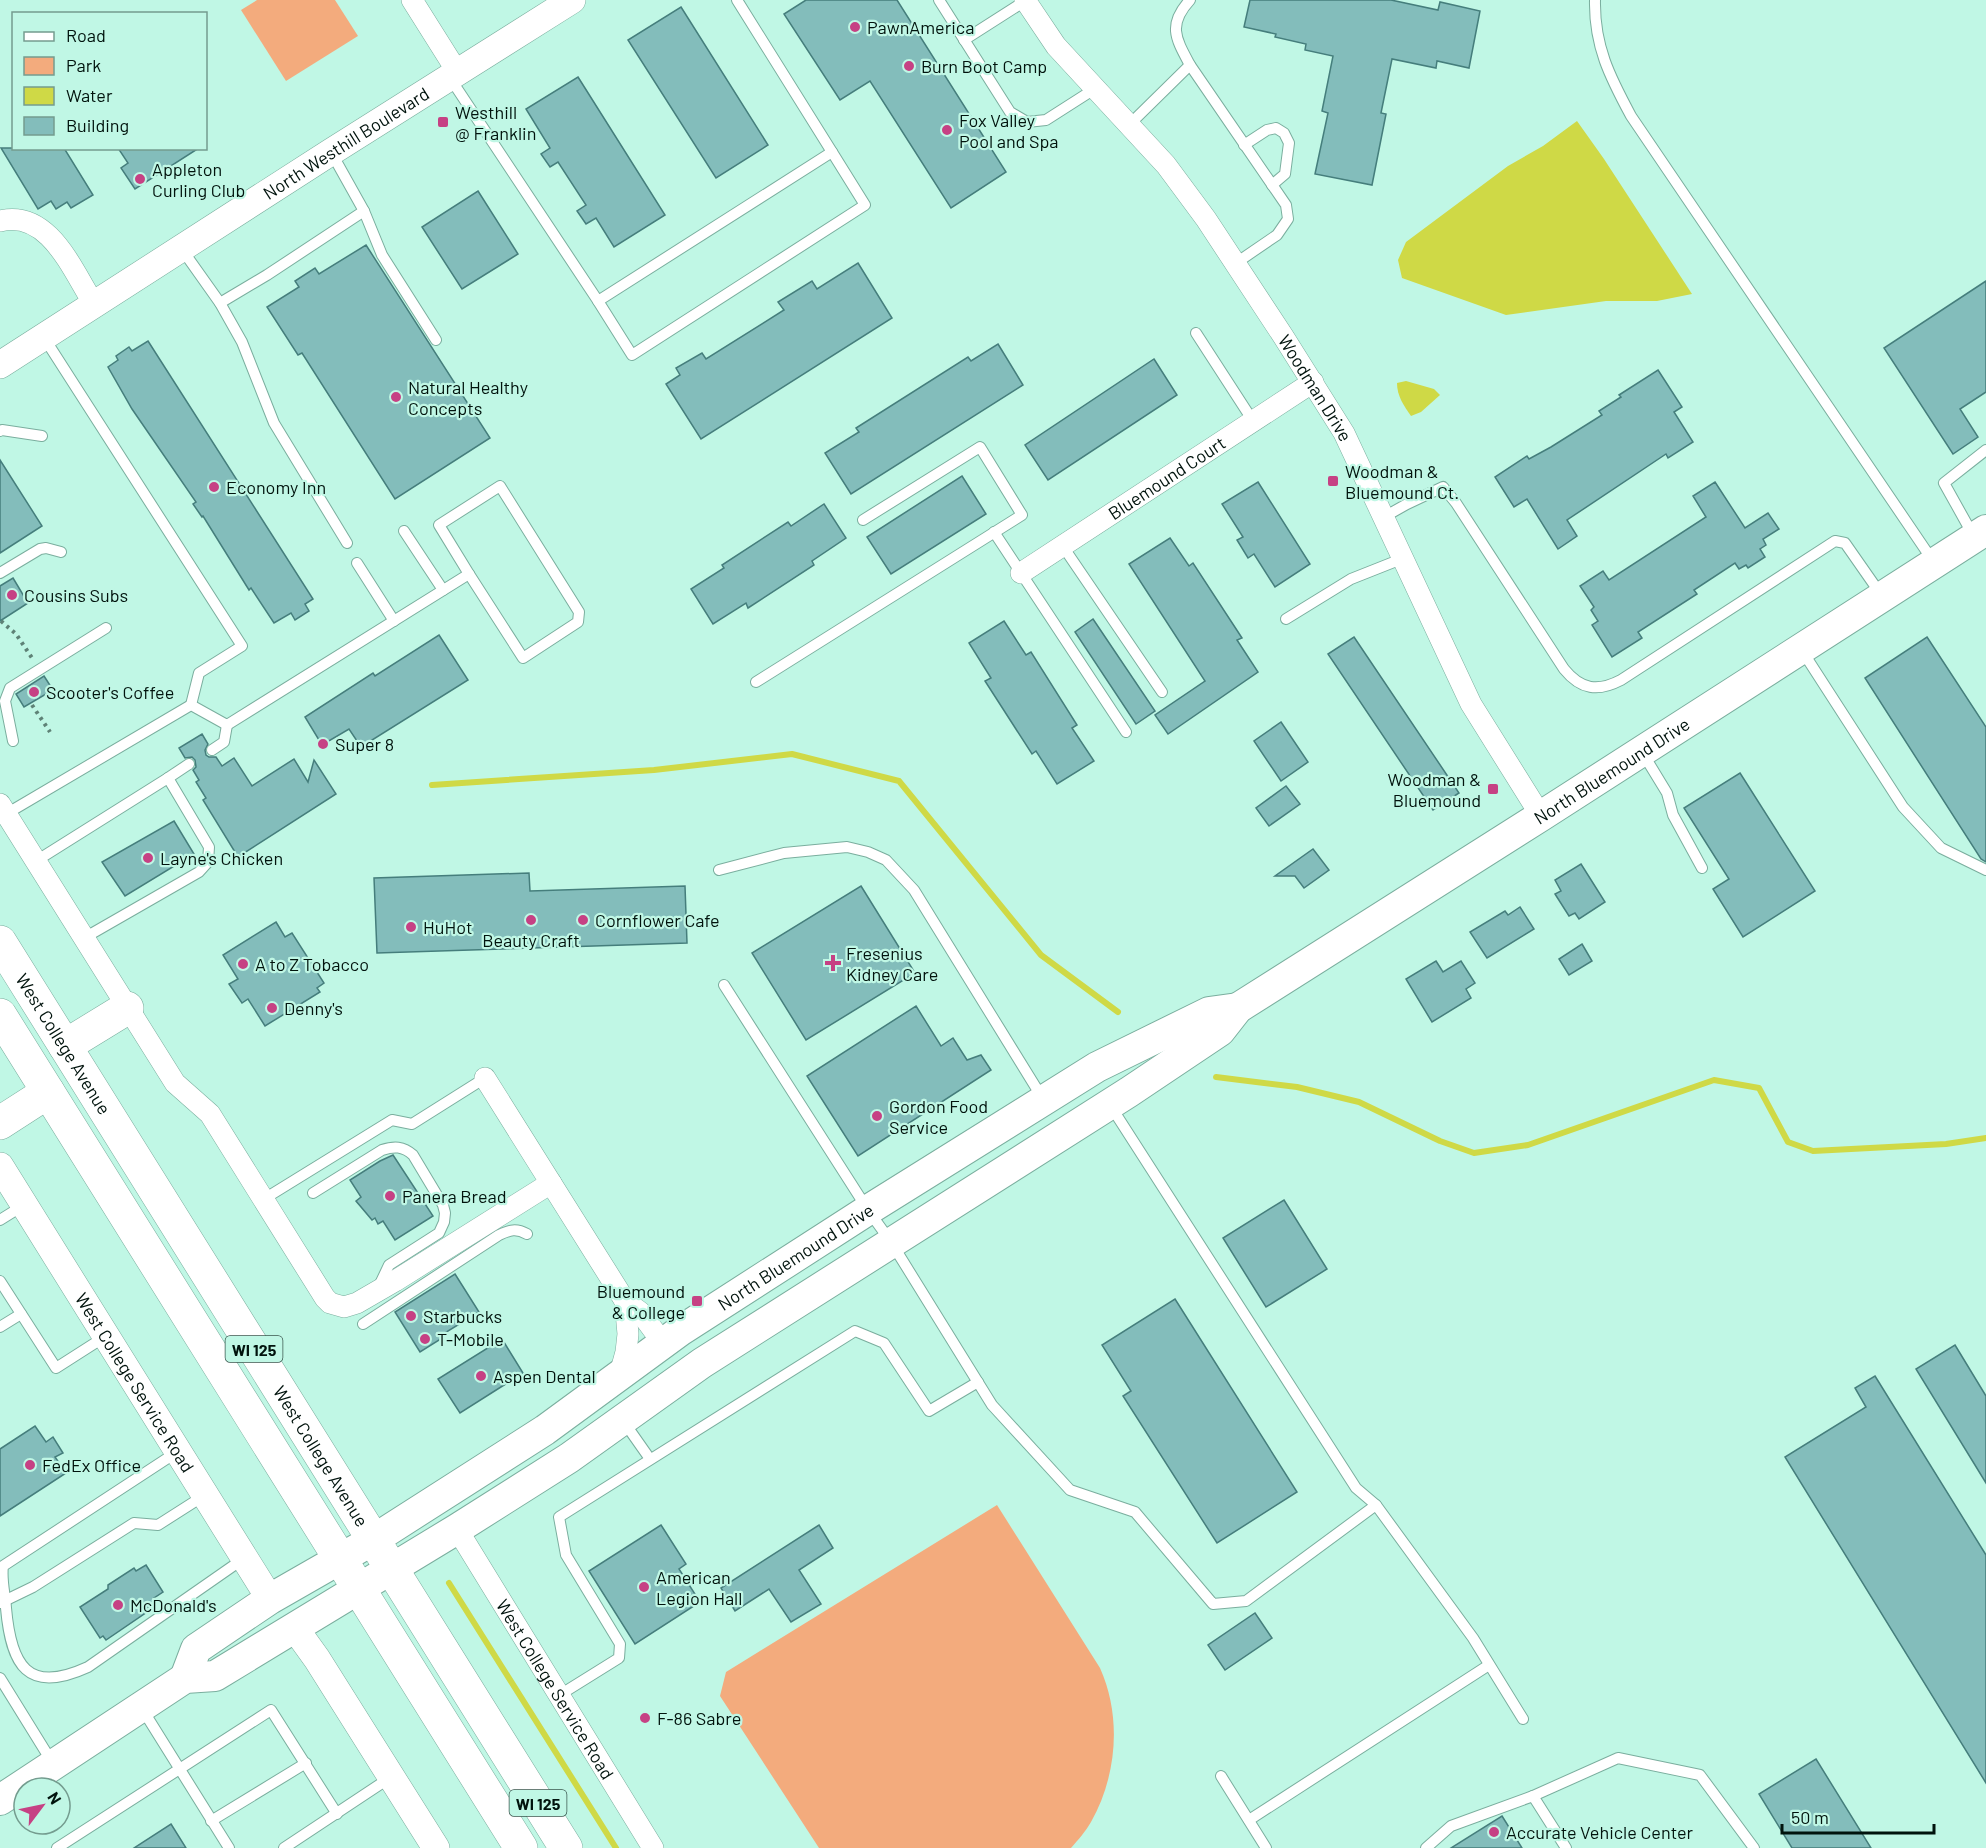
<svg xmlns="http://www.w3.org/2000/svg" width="1986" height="1848" font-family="Barlow,sans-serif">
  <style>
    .green { fill: #f3ab7d }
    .water { fill: #cfd946 }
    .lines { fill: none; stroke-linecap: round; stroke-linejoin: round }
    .stream { stroke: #cfd946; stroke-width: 6 }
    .building { fill: #83bdbb; stroke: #457e7c; stroke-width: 1.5 }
    .service-casing { stroke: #7aae9e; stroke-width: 12 }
    .minor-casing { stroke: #7aae9e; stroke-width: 22 }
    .tertiary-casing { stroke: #7aae9e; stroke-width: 28 }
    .secondary-casing { stroke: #7aae9e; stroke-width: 32 }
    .primary-casing { stroke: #7aae9e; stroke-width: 34 }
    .path { stroke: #5e8276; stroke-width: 4; stroke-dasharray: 3 4.5; stroke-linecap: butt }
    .service { stroke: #fff; stroke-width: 10 }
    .minor { stroke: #fff; stroke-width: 21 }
    .tertiary { stroke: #fff; stroke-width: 27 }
    .secondary { stroke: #fff; stroke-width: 30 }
    .primary { stroke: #fff; stroke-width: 33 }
    .poi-dot { fill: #c64184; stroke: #c0f7e5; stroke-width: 2 }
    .labels { text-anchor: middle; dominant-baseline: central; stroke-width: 4.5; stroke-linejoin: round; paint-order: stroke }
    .shield { fill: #c0f7e5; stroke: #3a574e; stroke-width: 1.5 }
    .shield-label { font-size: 16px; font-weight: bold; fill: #01130d }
    .poi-label { font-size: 18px; fill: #01130d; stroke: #c0f7e5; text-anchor: start }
    .street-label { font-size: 18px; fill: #01130d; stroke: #c0f7e5 }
  </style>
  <rect width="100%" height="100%" fill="#c0f7e5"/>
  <!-- green -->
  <g class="green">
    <polygon points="257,0 335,0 358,36 286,81 241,10"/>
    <path d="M997 1505 1100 1668C1122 1717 1117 1776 1091 1822 1086 1831 1078 1840 1071 1848H819L720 1696 726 1672Z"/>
  </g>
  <!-- water -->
  <g class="water">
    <polygon points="1577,121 1604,159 1692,294 1657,301 1606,301 1506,315 1402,278 1398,260 1406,242 1508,166 1543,146"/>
    <path d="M1406 381 1434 389 1440 395 1421 412 1411 416C1404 406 1397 396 1397 383Z"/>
  </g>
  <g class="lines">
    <!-- stream -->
    <g class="stream">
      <polyline points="432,785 654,770 792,754 899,781 1041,955 1118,1012"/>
      <polyline points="1216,1077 1297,1087 1359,1102 1440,1141 1474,1153 1528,1145 1714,1080 1759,1088 1788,1142 1813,1151 1946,1144 1986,1138"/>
      <polyline points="449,1583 616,1848"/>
    </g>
  </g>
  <!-- building -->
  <g class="building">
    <polygon points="806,0 897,0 1006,172 951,208 870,81 840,100 784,14"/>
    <polygon points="1250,0 1391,0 1438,10 1440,2 1480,11 1469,68 1437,61 1436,68 1392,59 1381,113 1386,114 1372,185 1315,174 1328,113 1322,111 1333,56 1305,50 1306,44 1275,37 1276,34 1244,27"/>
    <polygon points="681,7 768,145 716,178 628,40"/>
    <polygon points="578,77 665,215 614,247 596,218 586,224 577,211 586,205 558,162 550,167 541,154 550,148 526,109"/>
    <polygon points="1,148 64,148 93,195 71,208 67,202 56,209 51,201 38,209"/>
    <polygon points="118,148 199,148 135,189 121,168 128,163"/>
    <polygon points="478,191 518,254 462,289 422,227"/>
    <polygon points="366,245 490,438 395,499 302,353 298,355 267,307 299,287 295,281 315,268 319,274"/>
    <polygon points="858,263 892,318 701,439 666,384 680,375 676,368 702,353 706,359 784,310 778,302 812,281 817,289"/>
    <polygon points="1986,281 1986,392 1960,409 1978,437 1953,454 1884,348"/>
    <polygon points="148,341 313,599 305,604 309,611 295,620 291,613 274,623 251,588 249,590 203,516 202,517 193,504 196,502 132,409 108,367 118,360 116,356 129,347 132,351"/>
    <polygon points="998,344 1023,385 851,494 825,453 859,432 856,428 968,357 971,361"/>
    <polygon points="1154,359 1177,395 1048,480 1025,445"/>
    <polygon points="1658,370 1682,407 1674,412 1693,442 1668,458 1666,454 1567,520 1577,536 1558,549 1527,499 1514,507 1495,477 1527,456 1529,459 1551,447 1602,415 1599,411 1621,397 1619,395"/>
    <polygon points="0,460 42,526 0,553"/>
    <polygon points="962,476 986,514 891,574 867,537"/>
    <polygon points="1258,482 1310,564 1275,587 1254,554 1248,558 1237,540 1243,537 1222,504"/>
    <polygon points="1715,482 1745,528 1768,513 1779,529 1763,539 1766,545 1760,549 1765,557 1748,568 1746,565 1739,569 1735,563 1694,590 1697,594 1638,632 1642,638 1612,657 1592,625 1598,621 1591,610 1594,607 1580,586 1603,571 1609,580 1706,517 1693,496"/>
    <polygon points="824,504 846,538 812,561 814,565 748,608 746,603 713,624 691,589 724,568 722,565 788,522 791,526"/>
    <polygon points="1170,538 1189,566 1193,563 1242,638 1237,640 1258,672 1168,734 1155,715 1205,681 1129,564"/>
    <polygon points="13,578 28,603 0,621 0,586"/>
    <polygon points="1093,619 1155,711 1136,724 1075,632"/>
    <polygon points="1004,621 1026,655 1031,652 1077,725 1072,728 1094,761 1057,784 1036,751 1032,754 985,681 991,678 969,643"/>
    <polygon points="439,635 468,680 361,747 349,729 322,745 305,717 373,673 375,676"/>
    <polygon points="1354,637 1459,793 1433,810 1328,654"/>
    <polygon points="1927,637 1986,727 1986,862 1981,859 1865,678"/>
    <polygon points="44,676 53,690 24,707 16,694"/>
    <polygon points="1281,722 1308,762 1281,781 1254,741"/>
    <polygon points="202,734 208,744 205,750 206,755 209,757 216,757 222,766 234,758 252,786 294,759 308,782 314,760 336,794 238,857 203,800 206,798 196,782 199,780 193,770 196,767 195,760 192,757 185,758 179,748"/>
    <polygon points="1740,773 1815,891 1743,937 1713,889 1729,879 1684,808"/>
    <polygon points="1286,786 1300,804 1269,826 1256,808"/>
    <polygon points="174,821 194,854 125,896 102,862"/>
    <polygon points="1313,849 1329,870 1304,888 1295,876 1275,876"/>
    <polygon points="1581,864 1605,902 1579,919 1575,913 1569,916 1555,894 1561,891 1555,880"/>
    <polygon points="529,873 530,891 685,886 687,943 377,953 374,878"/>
    <polygon points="861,886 915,973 806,1040 752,953"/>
    <polygon points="1520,907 1534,929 1487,958 1470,932 1505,911 1508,915"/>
    <polygon points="276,922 285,937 292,933 324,983 317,988 320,992 265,1026 248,999 242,1003 229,984 238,979 223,955"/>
    <polygon points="1582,944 1592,961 1569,975 1559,959"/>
    <polygon points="1436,961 1443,972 1461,961 1475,983 1466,989 1471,998 1432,1022 1406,979"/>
    <polygon points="916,1006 941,1046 953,1038 967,1060 981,1055 991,1070 858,1156 807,1076"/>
    <polygon points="393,1155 433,1216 395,1240 383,1221 378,1224 375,1218 372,1220 356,1201 361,1197 350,1180 380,1161"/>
    <polygon points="1284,1200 1327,1269 1266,1307 1223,1238"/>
    <polygon points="455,1274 479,1312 443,1334 444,1337 420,1352 395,1312"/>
    <polygon points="1175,1299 1297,1492 1217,1543 1123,1396 1131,1391 1102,1345"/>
    <polygon points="502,1339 523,1373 460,1413 438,1379"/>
    <polygon points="1955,1345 1986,1396 1986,1483 1916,1369"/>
    <polygon points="1875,1376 1986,1555 1986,1783 1785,1457 1866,1407 1855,1388"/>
    <polygon points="35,1426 46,1442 53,1437 63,1453 55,1457 66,1473 0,1516 0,1449"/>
    <polygon points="661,1525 686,1564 679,1569 700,1602 635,1644 589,1571"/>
    <polygon points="819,1525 833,1548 799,1570 821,1604 791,1622 769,1589 735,1611 721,1588"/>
    <polygon points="146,1565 163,1592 154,1598 156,1603 145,1609 147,1612 106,1640 103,1636 100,1638 80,1607 108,1589 108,1585 134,1568 136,1571"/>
    <polygon points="1255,1613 1272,1638 1225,1670 1208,1645"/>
    <polygon points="1816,1759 1871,1848 1792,1848 1759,1794"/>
    <polygon points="1502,1816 1522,1848 1451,1848"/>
    <polygon points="171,1824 186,1848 134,1848"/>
  </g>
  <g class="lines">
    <defs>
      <g id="service">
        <polyline points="939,0 1010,112 1027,122 1046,120 1096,88"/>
        <path d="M1595 0C1594 46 1610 77 1631 116L1933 561"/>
        <polyline points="964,40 1025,1"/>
        <path d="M1190 65C1176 39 1167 25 1190 0"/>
        <polyline points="450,78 598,301 832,152 737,0"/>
        <polyline points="1130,124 1190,65 1286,205 1288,219 1277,235 1236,263"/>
        <polyline points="1244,145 1267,130 1276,128 1284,133 1289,143 1285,174 1272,185"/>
        <polyline points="331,152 364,211 382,255 436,340"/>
        <polyline points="181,248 220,303 242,342 274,423 347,543"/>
        <polyline points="598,301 632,355 865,205 832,152"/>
        <polyline points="220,303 267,275 364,211"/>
        <polyline points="1196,333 1253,421"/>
        <polyline points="43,336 242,646 199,673 191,705"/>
        <polyline points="0,431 2,430 42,436"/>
        <polygon points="500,486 579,612 578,622 523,658 469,574 439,525"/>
        <path d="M1384 517 1407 504 1443 487 1456 503 1564 669C1581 690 1598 692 1621 680L1835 541 1845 543 1882 596"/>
        <polyline points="404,531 443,590"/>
        <polyline points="994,532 1126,732"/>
        <polyline points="1973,535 1944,483 1986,450"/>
        <polyline points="1062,545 1162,692"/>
        <polyline points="357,563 394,621"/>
        <polyline points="0,573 40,549 46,548 61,552"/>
        <polyline points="1286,619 1351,579 1404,558"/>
        <polyline points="1801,649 1903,807 1941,848 1986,870"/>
        <polyline points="756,682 1022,515 980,447 863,520"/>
        <polyline points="13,741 5,701 10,688 106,628"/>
        <polyline points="212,750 224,742 227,725"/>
        <polyline points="1642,752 1667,793 1673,815 1702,868"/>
        <polyline points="168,778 189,764"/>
        <polyline points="6,814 191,705 227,725 469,574"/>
        <polyline points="36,861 168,778 209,847 208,862 199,872 84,938"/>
        <polyline points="719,870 784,853 847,847 868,852 886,860 914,890 1043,1099"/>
        <polyline points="724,985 868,1210 891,1242 992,1405 1070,1490 1135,1512 1213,1604 1246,1601 1376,1505"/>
        <polyline points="1110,1105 1356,1488 1376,1505 1473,1638 1523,1719"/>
        <path d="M313 1193 382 1150C394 1146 403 1146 413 1155L443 1205 445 1213 444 1222 439 1233 389 1265 379 1286"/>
        <polyline points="264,1199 392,1120 412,1124 485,1078"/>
        <polyline points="0,1220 24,1205"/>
        <polyline points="0,1281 56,1368 106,1336"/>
        <path d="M363 1324 499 1235C510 1230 516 1228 527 1234"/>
        <polyline points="0,1327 21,1314"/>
        <polyline points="624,1422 650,1459"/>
        <path d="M177 1452 3 1566C1 1580 5 1593 6 1608 11 1665 27 1695 88 1667L243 1559"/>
        <polyline points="0,1603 33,1587 134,1523 158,1525 205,1495"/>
        <polyline points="0,1678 52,1762"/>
        <polyline points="558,1696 619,1658 620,1644 566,1555 559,1517 855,1331 884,1343 929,1411 978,1382"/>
        <polyline points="141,1707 229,1848"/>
        <polyline points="1221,1776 1266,1848"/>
        <polyline points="1249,1820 1489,1665"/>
        <polyline points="211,1821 306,1763"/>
        <polyline points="57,1848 271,1710 337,1814"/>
        <polyline points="284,1848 391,1777"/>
        <polyline points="1426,1848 1451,1826 1533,1796"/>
        <polyline points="1566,1848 1533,1796 1618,1758 1700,1775 1754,1848"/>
      </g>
      <g id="minor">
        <polyline points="412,0 458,73"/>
        <path id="s1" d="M1025 0 1056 46 1166 165 1206 219 1283 336 1344 433 1471 704 1541 816"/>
        <path d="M0 221C49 209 72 270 94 304"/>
        <path id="s2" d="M1021 573 1313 382"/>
        <polyline points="0,804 175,1083 210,1114 325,1298 330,1303 344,1307 357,1303 395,1281 551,1183"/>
        <polyline points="485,1078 625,1301 640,1312 663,1343"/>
        <polyline points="620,1374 626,1352 628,1334 625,1301"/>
        <path id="s3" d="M457 1529 653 1848"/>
      </g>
      <g id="tertiary">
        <path id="s4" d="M0 365 331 152 572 0"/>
        <path id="s5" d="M0 1166 270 1599"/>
        <polyline points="294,1627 317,1659 436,1848"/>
      </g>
      <g id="secondary">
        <path id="s6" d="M185 1678 196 1649 270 1599 373 1540 545 1430 680 1331 868 1210 1097 1067 1209 1012 1238 1008"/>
        <path id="s7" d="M0 1800 185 1678 215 1676 457 1529 569 1458 702 1363 1129 1092 1220 1031 1238 1008 1541 816 1986 530"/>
      </g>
      <g id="primary">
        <path id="s8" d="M0 942 566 1848"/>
        <polyline points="0,1015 521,1848"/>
        <polyline points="65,1046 127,1008"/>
        <polyline points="0,1123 48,1092"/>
      </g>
    </defs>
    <!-- service casing -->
    <use href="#service" class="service-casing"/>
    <!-- minor casing -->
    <use href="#minor" class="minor-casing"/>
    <!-- tertiary casing -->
    <use href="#tertiary" class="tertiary-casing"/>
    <!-- secondary casing -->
    <use href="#secondary" class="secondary-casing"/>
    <!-- primary casing -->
    <use href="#primary" class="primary-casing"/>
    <!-- path -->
    <g class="path">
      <polyline points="1,621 16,634 32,658"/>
      <polyline points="32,705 50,732"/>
    </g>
    <!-- service -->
    <use href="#service" class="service"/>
    <!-- minor -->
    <use href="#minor" class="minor"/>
    <!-- tertiary -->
    <use href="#tertiary" class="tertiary"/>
    <!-- secondary -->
    <use href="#secondary" class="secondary"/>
    <!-- primary -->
    <use href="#primary" class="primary"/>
  </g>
  <!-- markers -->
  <g class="poi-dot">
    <circle cx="855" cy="27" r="6"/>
    <circle cx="909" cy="66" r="6"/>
    <rect x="437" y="116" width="12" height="12" rx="3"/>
    <circle cx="947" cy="130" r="6"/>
    <circle cx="140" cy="179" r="6"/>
    <circle cx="396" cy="397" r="6"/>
    <rect x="1327" y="475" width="12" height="12" rx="3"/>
    <circle cx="214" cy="487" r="6"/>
    <circle cx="12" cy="595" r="6"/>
    <circle cx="34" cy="692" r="6"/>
    <circle cx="323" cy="744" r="6"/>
    <rect x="1487" y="783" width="12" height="12" rx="3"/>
    <circle cx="148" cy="858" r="6"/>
    <circle cx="531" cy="920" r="6"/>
    <circle cx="583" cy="920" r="6"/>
    <circle cx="411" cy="927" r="6"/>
    <path d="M830 954h6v6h6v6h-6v6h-6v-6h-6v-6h6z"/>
    <circle cx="243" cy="964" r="6"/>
    <circle cx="272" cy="1008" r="6"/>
    <circle cx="877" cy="1116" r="6"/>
    <circle cx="390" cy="1196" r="6"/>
    <rect x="691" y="1295" width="12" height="12" rx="3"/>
    <circle cx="411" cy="1316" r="6"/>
    <circle cx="425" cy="1339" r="6"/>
    <circle cx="481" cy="1376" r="6"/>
    <circle cx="30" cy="1465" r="6"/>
    <circle cx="644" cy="1587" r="6"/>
    <circle cx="118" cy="1605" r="6"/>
    <circle cx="645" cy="1718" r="6"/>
    <circle cx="1494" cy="1832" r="6"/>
  </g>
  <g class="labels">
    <!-- shield labels -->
    <g class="shield">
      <rect x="225.5" y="1336" width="57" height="26" rx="4.5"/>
      <rect x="509.5" y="1790" width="57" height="26" rx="4.5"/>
    </g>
    <g class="shield-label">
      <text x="254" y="1349">WI 125</text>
      <text x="538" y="1803">WI 125</text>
    </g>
    <!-- poi labels -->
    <g class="poi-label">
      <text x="867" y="27">PawnAmerica</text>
      <text x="921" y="66">Burn Boot Camp</text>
      <text x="455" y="112">Westhill<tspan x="455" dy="21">@ Franklin</tspan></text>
      <text x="959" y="120">Fox Valley<tspan x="959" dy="21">Pool and Spa</tspan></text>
      <text x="152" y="169">Appleton<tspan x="152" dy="21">Curling Club</tspan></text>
      <text x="408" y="387">Natural Healthy<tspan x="408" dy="21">Concepts</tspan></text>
      <text x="1345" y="471">Woodman &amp;<tspan x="1345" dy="21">Bluemound Ct.</tspan></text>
      <text x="226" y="487">Economy Inn</text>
      <text x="24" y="595">Cousins Subs</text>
      <text x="46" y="692">Scooter's Coffee</text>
      <text x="335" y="744">Super 8</text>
      <text x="1481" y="779" text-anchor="end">Woodman &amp;<tspan x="1481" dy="21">Bluemound</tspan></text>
      <text x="160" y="858">Layne's Chicken</text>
      <text x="595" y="920">Cornflower Cafe</text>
      <text x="423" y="927">HuHot</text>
      <text x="531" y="940" text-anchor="middle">Beauty Craft</text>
      <text x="846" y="953">Fresenius<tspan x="846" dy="21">Kidney Care</tspan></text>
      <text x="255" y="964">A to Z Tobacco</text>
      <text x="284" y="1008">Denny's</text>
      <text x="889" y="1106">Gordon Food<tspan x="889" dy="21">Service</tspan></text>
      <text x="402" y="1196">Panera Bread</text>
      <text x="685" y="1291" text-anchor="end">Bluemound<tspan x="685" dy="21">&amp; College</tspan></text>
      <text x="423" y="1316">Starbucks</text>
      <text x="437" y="1339">T-Mobile</text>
      <text x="493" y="1376">Aspen Dental</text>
      <text x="42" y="1465">FedEx Office</text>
      <text x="656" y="1577">American<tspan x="656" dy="21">Legion Hall</tspan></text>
      <text x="130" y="1605">McDonald's</text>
      <text x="657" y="1718">F-86 Sabre</text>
      <text x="1506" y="1832">Accurate Vehicle Center</text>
    </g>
    <!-- street labels -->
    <g class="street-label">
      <text stroke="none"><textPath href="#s4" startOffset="411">North Westhill Boulevard</textPath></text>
      <text stroke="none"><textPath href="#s1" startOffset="486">Woodman Drive</textPath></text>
      <text stroke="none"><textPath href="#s2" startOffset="174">Bluemound Court</textPath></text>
      <text stroke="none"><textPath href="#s7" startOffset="1918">North Bluemound Drive</textPath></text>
      <text stroke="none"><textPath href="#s8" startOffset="120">West College Avenue</textPath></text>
      <text stroke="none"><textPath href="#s6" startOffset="748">North Bluemound Drive</textPath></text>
      <text stroke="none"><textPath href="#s5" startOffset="255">West College Service Road</textPath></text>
      <text stroke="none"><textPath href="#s8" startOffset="606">West College Avenue</textPath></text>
      <text stroke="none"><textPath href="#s3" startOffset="188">West College Service Road</textPath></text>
    </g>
  </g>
  <!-- legend -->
  <rect x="12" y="12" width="195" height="138" fill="#c0f7e5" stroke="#749c8f" stroke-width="1.5"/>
  <rect x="24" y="32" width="30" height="9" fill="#ffffff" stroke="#749c8f" stroke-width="1.5"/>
  <text x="66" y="42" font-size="18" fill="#01130d">Road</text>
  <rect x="24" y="57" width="30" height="18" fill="#f3ab7d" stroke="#749c8f" stroke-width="1.5"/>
  <text x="66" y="72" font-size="18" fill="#01130d">Park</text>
  <rect x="24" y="87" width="30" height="18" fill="#cfd946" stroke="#749c8f" stroke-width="1.5"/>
  <text x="66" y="102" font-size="18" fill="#01130d">Water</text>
  <rect x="24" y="117" width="30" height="18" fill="#83bdbb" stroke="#749c8f" stroke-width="1.5"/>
  <text x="66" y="132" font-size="18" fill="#01130d">Building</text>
  <!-- north arrow -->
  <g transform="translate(42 1806) rotate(58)"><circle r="28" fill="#c0f7e5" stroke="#749c8f" stroke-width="1.5"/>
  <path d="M0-4.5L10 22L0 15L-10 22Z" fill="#c64184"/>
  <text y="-9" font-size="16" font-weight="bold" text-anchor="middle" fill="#01130d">N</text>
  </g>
  <!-- scale -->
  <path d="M1782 1824v9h152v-9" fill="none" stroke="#01130d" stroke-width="3"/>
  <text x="1791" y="1824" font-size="18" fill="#01130d" stroke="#c0f7e5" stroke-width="4.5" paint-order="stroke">50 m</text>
</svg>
